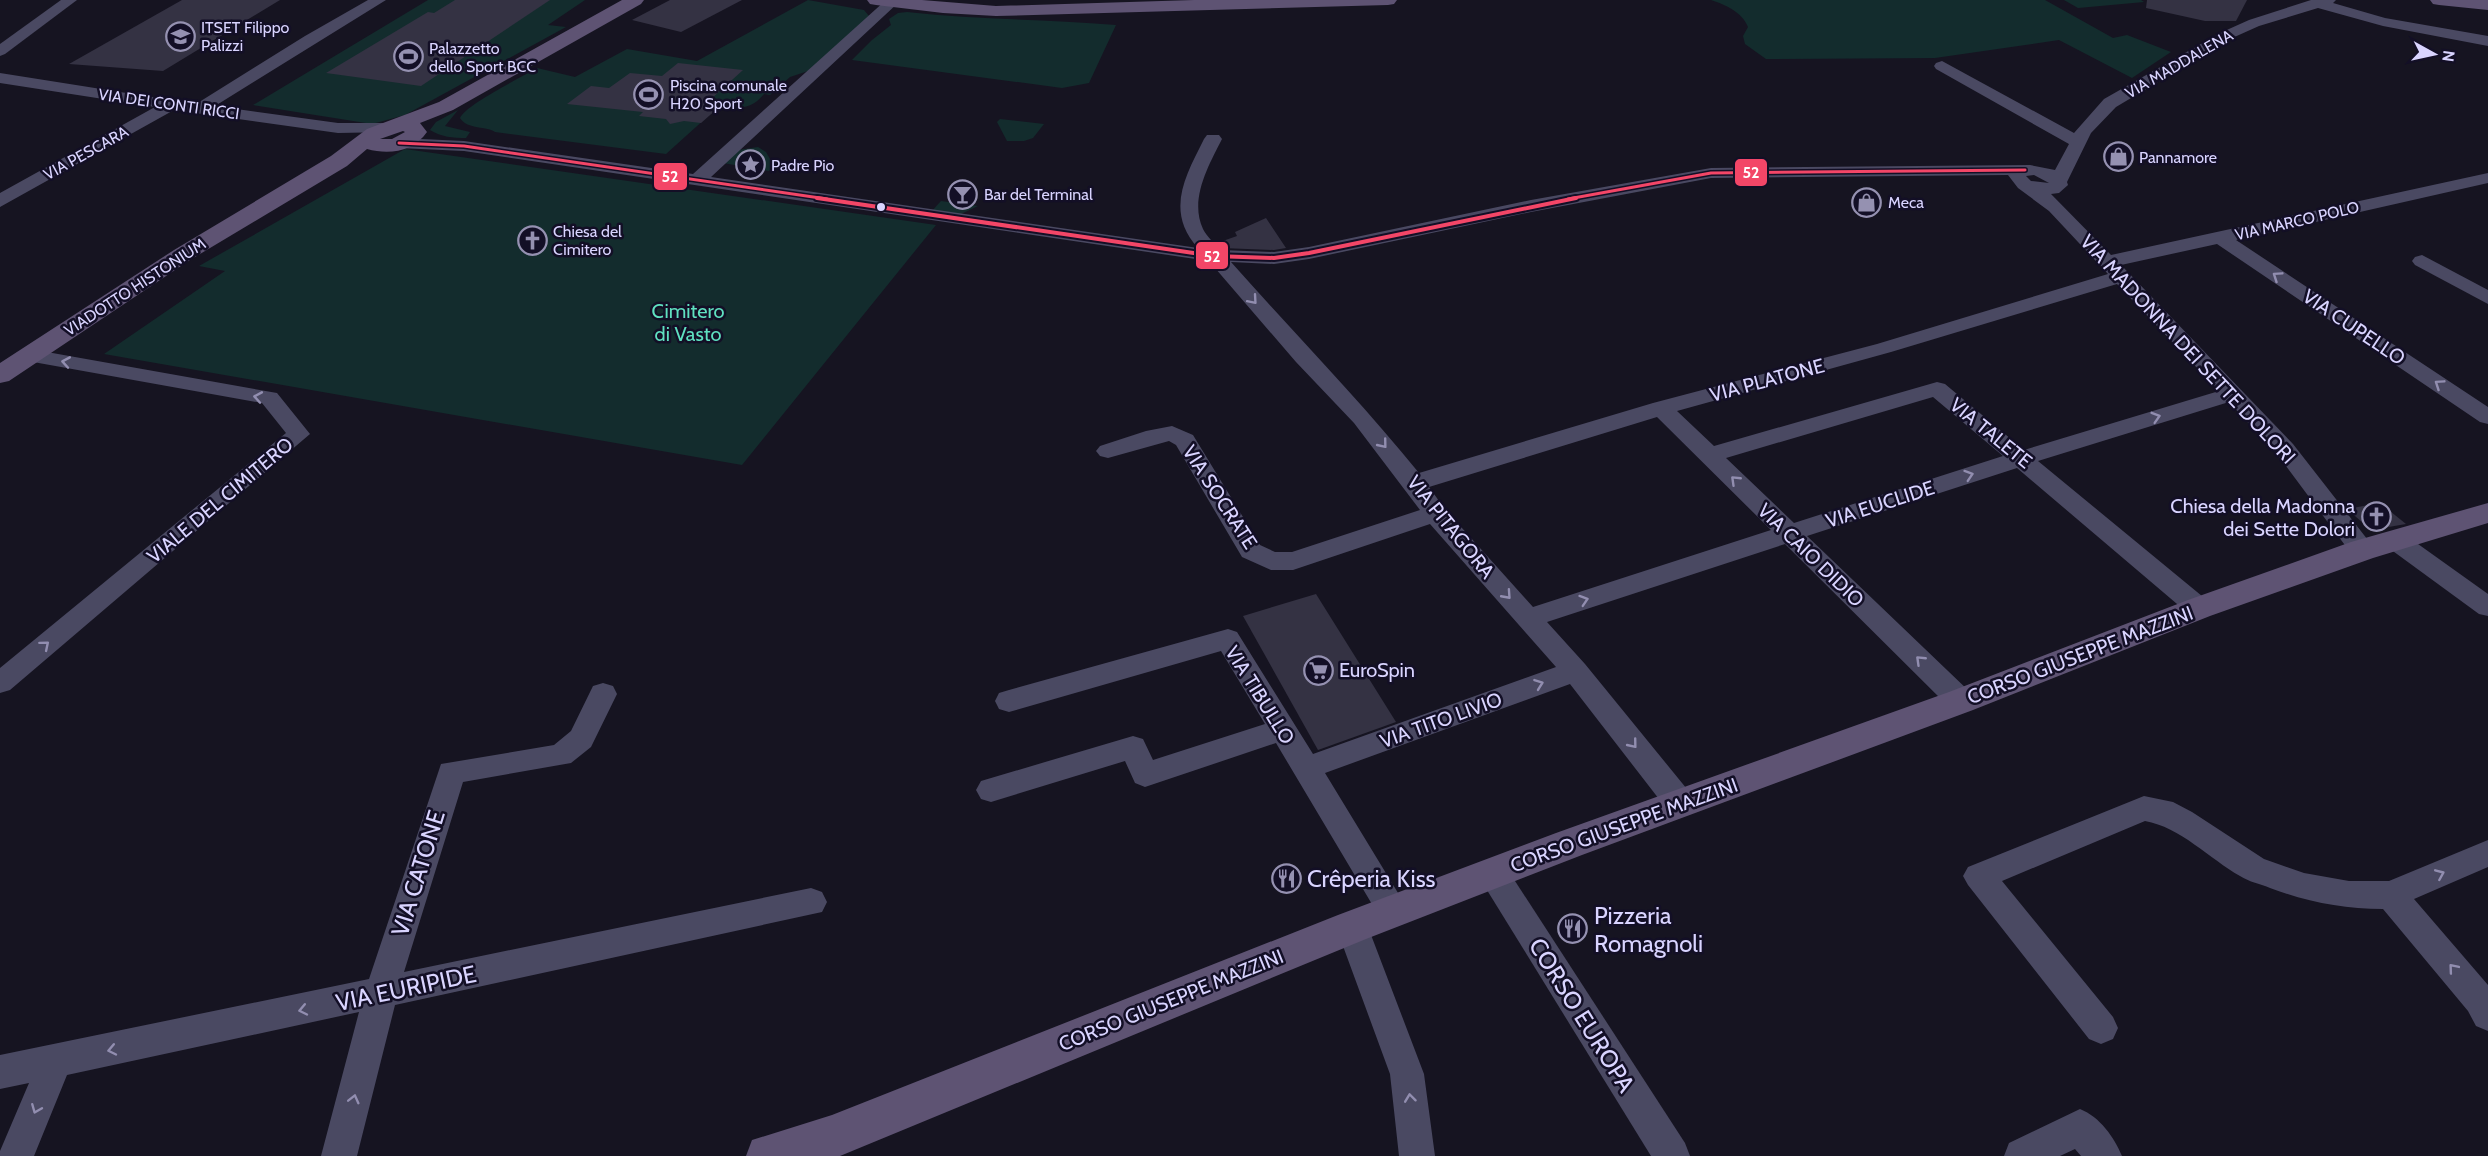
<svg xmlns="http://www.w3.org/2000/svg" width="2488" height="1156" font-family="Cabin,sans-serif">
  <style>
    .green { fill: #132c2d }
    .building { fill: #343243 }
    .lines { fill: none; stroke-linecap: round; stroke-linejoin: round }
    .minor { fill: #4a4962; fill-rule: evenodd }
    .major { fill: #5e5373; fill-rule: evenodd }
    .bus-1-far1-casing { stroke: #130f26; stroke-width: 6 }
    .bus-1-casing { stroke: #130f26; stroke-width: 8 }
    .bus-1-far1 { stroke: #f34667; stroke-width: 3 }
    .bus-1 { stroke: #f34667; stroke-width: 4 }
    .oneway { stroke: #928eb0 }
    .bus-dot { fill: #d9d4ff; stroke: #130f26; stroke-width: 2 }
    .labels { text-anchor: middle; dominant-baseline: central; stroke-width: 5; stroke-linejoin: round; paint-order: stroke }
    .far-poi-label { font-size: 16px; fill: #d9d4ff; stroke: #130f26; text-anchor: start }
    .far-street-label { font-size: 16px; fill: #d9d4ff; stroke: #130f26 }
    .park-label { font-size: 20px; fill: #5fe0c0; stroke: #130f26 }
    .street-label { font-size: 20px; fill: #d9d4ff; stroke: #130f26 }
    .poi-label { font-size: 20px; fill: #d9d4ff; stroke: #130f26; text-anchor: end }
    .near-street-label { font-size: 24px; fill: #d9d4ff; stroke: #130f26 }
    .near-poi-label { font-size: 24px; fill: #d9d4ff; stroke: #130f26; text-anchor: start }
    .line-badge { stroke: #130f26; stroke-width: 2 }
    .badge-label { font-size: 16px; text-anchor: middle; font-weight: bold; fill: #fff }
  </style>
  <rect width="100%" height="100%" fill="#161421"/>
  <!-- green -->
  <g class="green">
    <polygon points="428,0 585,0 548,25 566,27 405,115 372,124 253,105"/>
    <path d="M808 0 864 10 869 16 808 71 790 77 770 95 764 94C754 106 744 110 729 105L730 100 727 99 666 154 495 132C488 126 467 130 460 118 465 105 522 77 537 68L575 77 627 49 697 61Z"/>
    <path d="M1711 0H2045L2113 38 2127 35 2171 52 2132 78 2059 40 1935 58 1766 59 1745 44 1743 36 1748 27C1742 12 1726 5 1711 0Z"/>
    <polygon points="2064,0 2141,0 2144,2 2078,8"/>
    <path d="M907 12C977 20 1046 19 1116 25L1089 83 1062 88 852 60 872 40 891 25 889 19 898 13Z"/>
    <path d="M458 110 445 126 470 132 466 138C453 138 441 137 430 130L436 122Z"/>
    <polygon points="1000,119 1044,124 1033,138 1024,141 1007,141 997,122"/>
    <polygon points="758,147 766,152 774,166 769,171 723,163 738,150"/>
    <polygon points="405,149 936,225 742,465 104,354 225,271 199,266"/>
    <polygon points="941,201 978,206 959,215 931,212"/>
  </g>
  <!-- building -->
  <g class="building">
    <polygon points="182,0 280,0 163,71 69,64"/>
    <polygon points="455,0 550,0 421,86 326,73 428,12 434,13"/>
    <polygon points="670,0 742,0 681,32 632,20"/>
    <polygon points="2147,0 2247,0 2236,21 2205,21 2146,8"/>
    <polygon points="678,63 743,70 711,99 726,101 701,123 684,121 670,124 666,119 639,116 643,112 567,104 591,86 609,88 630,73 662,76"/>
    <polygon points="1266,218 1286,248 1274,250 1222,248 1217,243 1237,236 1235,232"/>
    <polygon points="2380,503 2406,524 2371,530 2347,509"/>
    <polygon points="1316,594 1396,722 1318,750 1243,616"/>
  </g>
  <g class="lines">
    <!-- minor -->
    <g class="minor">
      <polygon points="61,0 77,0 5,54 0,56 0,44"/>
      <polygon points="368,0 386,0 215,106 338,123 384,123 390,124 393,128 390,132 338,133 174,110 0,207 0,193 155,107 0,83 0,73 196,104 305,36"/>
      <path d="M886 0 899 2 711 177 1198 248C1165 211 1185 177 1204 139L1207 135H1219L1222 139C1209 165 1189 199 1203 229 1207 237 1215 244 1221 250L1274 252 1309 247 1531 200 1711 168 2030 165 2055 170 2069 144 1936 69 1934 66 1936 63 1942 61 2074 133 2104 99 2220 33 2249 20 2311 0H2336L2333 3 2385 18 2488 36V46L2383 26 2318 8 2259 26 2230 39 2116 107 2091 133 2067 182 2068 185 2059 193 2051 194 2111 255 2488 173V183L2236 240 2488 407V424L2480 422 2217 244 2121 265 2293 444 2371 544 2374 550 2371 556 2362 559 2353 556 2277 454 2229 402 2038 461 2208 601 2212 608 2208 615 2199 617 2190 615 2017 468 1807 536 1971 693 1975 701 1971 709 1961 712 1951 709 1785 544 1547 622 1585 664 1691 794 1695 803 1691 812 1680 815 1669 812 1570 684 1325 773 1409 911 1404 921 1393 925 1382 921 1276 743 1145 787 1135 783 1125 761 991 802 981 799 976 790 981 781 1133 736 1143 739 1153 760 1265 724 1221 651 1009 712 999 709 995 701 999 693 1009 690 1228 629 1237 632 1313 754 1556 667 1430 524 1293 570H1271L1242 557 1176 445 1169 441 1108 458 1100 456 1096 451 1100 446 1146 431 1172 426 1193 435 1260 545 1275 552H1292L1420 510 1354 423 1296 362 1209 261 464 151 399 148 393 147 390 143 393 139 399 138 464 141 693 174ZM2008 175 2018 188 2049 211 2108 274 1877 344 1653 403 1419 473C1360 400 1294 333 1231 262L1274 264 1309 259 1531 212 1711 178ZM2034 175 2049 183 2031 181 2026 176ZM2117 284 2219 391 2024 450 1945 384 1937 382 1714 446 1677 411 1891 352ZM1933 397 2003 456 1794 523 1726 458ZM1657 417 1771 530 1533 607 1444 508 1429 487Z"/>
      <polygon points="2422,255 2488,290 2488,304 2415,265 2412,261 2415,257"/>
      <polygon points="30,349 277,393 310,434 10,690 0,693 0,668 286,433 262,403 22,360 19,355 22,350"/>
      <polygon points="2395,531 2404,534 2488,594 2488,616 2479,614 2386,546 2383,540 2386,534"/>
      <polygon points="603,683 613,686 617,694 591,747 571,763 463,782 404,972 811,888 822,892 827,902 822,912 395,1005 357,1156 321,1156 359,1012 67,1075 34,1156 0,1156 0,1151 29,1083 0,1089 0,1055 369,979 441,764 554,745 571,731 593,686"/>
      <path d="M2144 796 2173 802 2192 812 2264 859 2304 873 2349 881H2389L2488 840V867L2414 899 2488 985V1031L2476 1026 2468 1011 2383 909C2343 909 2308 902 2270 888 2261 884 2249 882 2240 876 2210 859 2180 827 2145 821L2002 881 2113 1017 2118 1028 2113 1039 2101 1044 2089 1039 1968 885 1963 876 1968 867Z"/>
      <polygon points="1493,860 1504,864 1685,1143 1690,1156 1651,1156 1482,882 1477,873 1482,864"/>
      <polygon points="1352,913 1363,917 1368,927 1424,1074 1435,1156 1399,1156 1390,1074 1336,927 1341,917"/>
      <path d="M2080 1109C2100 1117 2114 1137 2122 1156H2081L2075 1149 2060 1156H2004L2009 1143Z"/>
    </g>
    <!-- major -->
    <g class="major">
      <path d="M622 0H644L641 4 453 110 420 123 427 132C413 152 389 155 367 149L347 166 190 260 9 381 0 383V363L174 250 331 156 367 129 439 102ZM403 131 405 132 392 139H380Z"/>
      <polygon points="867,0 922,0 996,6 1194,0 1397,0 1394,4 1388,5 996,16 943,13 876,5 870,4"/>
      <polygon points="2430,0 2488,0 2488,10 2439,5 2433,4"/>
      <polygon points="2488,503 2488,523 2373,558 2210,616 1973,710 1582,855 1366,939 840,1156 746,1156 752,1140 832,1115 1338,915 1556,833 1949,692 2188,600 2351,542"/>
    </g>
    <defs>
      <g id="bus-1-far1">
        <polyline points="399,143 464,146 827,199"/>
        <polyline points="1568,199 1711,173 2025,170"/>
      </g>
      <polyline id="bus-1" points="817,198 1214,256 1274,258 1309,253 1576,198"/>
    </defs>
    <!-- bus-1-far1 casing -->
    <use href="#bus-1-far1" class="bus-1-far1-casing"/>
    <!-- bus-1 casing -->
    <use href="#bus-1" class="bus-1-casing"/>
    <!-- bus-1-far1 -->
    <use href="#bus-1-far1" class="bus-1-far1"/>
    <!-- bus-1 -->
    <use href="#bus-1" class="bus-1"/>
  </g>
  <!-- one-way arrows -->
  <defs><path id="oneway-chevron" d="M-2-3.5L2.5 0L-2 3.5" fill="none" stroke-width="1.6" stroke-linecap="round" stroke-linejoin="round" transform="scale(1.5)"/></defs>
  <g class="oneway">
    <use href="#oneway-chevron" transform="translate(2277 276) rotate(-146)"/>
    <use href="#oneway-chevron" transform="translate(1253 300) rotate(49)"/>
    <use href="#oneway-chevron" transform="translate(66 362) rotate(-170)"/>
    <use href="#oneway-chevron" transform="translate(2439 384) rotate(-146)"/>
    <use href="#oneway-chevron" transform="translate(258 397) rotate(-170)"/>
    <use href="#oneway-chevron" transform="translate(2156 417) rotate(-17)"/>
    <use href="#oneway-chevron" transform="translate(1383 444) rotate(51)"/>
    <use href="#oneway-chevron" transform="translate(1969 475) rotate(-18)"/>
    <use href="#oneway-chevron" transform="translate(1735 480) rotate(-136)"/>
    <use href="#oneway-chevron" transform="translate(1507 595) rotate(48)"/>
    <use href="#oneway-chevron" transform="translate(1584 600) rotate(-18)"/>
    <use href="#oneway-chevron" transform="translate(45 645) rotate(-40)"/>
    <use href="#oneway-chevron" transform="translate(1920 660) rotate(-136)"/>
    <use href="#oneway-chevron" transform="translate(1539 684) rotate(-20)"/>
    <use href="#oneway-chevron" transform="translate(1633 744) rotate(51)"/>
    <use href="#oneway-chevron" transform="translate(2440 874) rotate(-23)"/>
    <use href="#oneway-chevron" transform="translate(2453 968) rotate(-130)"/>
    <use href="#oneway-chevron" transform="translate(303 1010) rotate(168)"/>
    <use href="#oneway-chevron" transform="translate(112 1050) rotate(168)"/>
    <use href="#oneway-chevron" transform="translate(1410 1098) rotate(-97)"/>
    <use href="#oneway-chevron" transform="translate(354 1099) rotate(-76)"/>
    <use href="#oneway-chevron" transform="translate(36 1109) rotate(112)"/>
  </g>
  <!-- icons -->
  <defs>
    <symbol id="school-ring" viewBox="-11 -11 22 22"><circle r="9.5" fill="#130f26" stroke="#9591b1" stroke-width="1.5"/><path d="M0-5L7-2L0 1L-7-2ZM-4 1L0 2.5L4 1V4Q0 6-4 4Z" fill="#9591b1"/></symbol>
    <symbol id="stadium-ring" viewBox="-11 -11 22 22"><circle r="9.5" fill="#130f26" stroke="#9591b1" stroke-width="1.5"/><path d="M0-5a6.5 5 0 1 0 0 10a6.5 5 0 1 0 0-10ZM-3.5-1.8h7v3.6h-7Z" fill="#9591b1"/></symbol>
    <symbol id="shop-ring" viewBox="-11 -11 22 22"><circle r="9.5" fill="#130f26" stroke="#9591b1" stroke-width="1.5"/><path d="M-5-2.5h2.3a2.7 3.5 0 0 1 5.4 0H5L5.5 6h-11ZM-1.5-2.5h3a1.5 2.3 0 0 0-3 0Z" fill="#9591b1"/></symbol>
    <symbol id="sight-ring" viewBox="-11 -11 22 22"><circle r="9.5" fill="#130f26" stroke="#9591b1" stroke-width="1.5"/><path d="M0-6L1.8-2.2L6-1.7L2.9 1.2L3.7 5.4L0 3.3L-3.7 5.4L-2.9 1.2L-6-1.7L-1.8-2.2Z" fill="#9591b1"/></symbol>
    <symbol id="bar-ring" viewBox="-11 -11 22 22"><circle r="9.5" fill="#130f26" stroke="#9591b1" stroke-width="1.5"/><path d="M-6-5H6L.8 .8V4.5H3.5V6h-7V4.5H-.8V.8Z" fill="#9591b1"/></symbol>
    <symbol id="church-ring" viewBox="-11 -11 22 22"><circle r="9.5" fill="#130f26" stroke="#9591b1" stroke-width="1.5"/><path d="M-1.2-6h2.4v3.5h3.3v2.4h-3.3V6h-2.4V-.1h-3.3v-2.4h3.3Z" fill="#9591b1"/></symbol>
    <symbol id="supermarket-ring" viewBox="-11 -11 22 22"><circle r="9.5" fill="#130f26" stroke="#9591b1" stroke-width="1.5"/><path d="M-6-5.5h2.5l.6 2H6L4.5 2H-2.5L-4.4-4H-6ZM-1.5 3.2a1.3 1.3 0 1 0 .1 0ZM3 3.2a1.3 1.3 0 1 0 .1 0Z" fill="#9591b1"/></symbol>
    <symbol id="restaurant-ring" viewBox="-11 -11 22 22"><circle r="9.5" fill="#130f26" stroke="#9591b1" stroke-width="1.5"/><path d="M-5-6h1v4h1v-4h1v4h1v-4h1v5L-1.5 .5V6h-2V.5L-5-1ZM5-6V6H3V1.5H1.5Q1.5-4 5-6Z" fill="#9591b1"/></symbol>
  </defs>
  <g fill-rule="evenodd">
    <use href="#school-ring" x="164" y="20" width="33" height="33"/>
    <use href="#stadium-ring" x="392" y="40" width="33" height="33"/>
    <use href="#stadium-ring" x="632" y="78" width="33" height="33"/>
    <use href="#shop-ring" x="2102" y="140" width="33" height="33"/>
    <use href="#sight-ring" x="734" y="148" width="33" height="33"/>
    <use href="#bar-ring" x="946" y="178" width="33" height="33"/>
    <use href="#shop-ring" x="1850" y="186" width="33" height="33"/>
    <use href="#church-ring" x="516" y="224" width="33" height="33"/>
    <use href="#church-ring" x="2360" y="500" width="33" height="33"/>
    <use href="#supermarket-ring" x="1302" y="654" width="33" height="33"/>
    <use href="#restaurant-ring" x="1270" y="862" width="33" height="33"/>
    <use href="#restaurant-ring" x="1556" y="912" width="33" height="33"/>
  </g>
  <!-- markers -->
  <circle class="bus-dot" cx="881" cy="207" r="5"/>
  <g class="labels">
    <!-- far-poi labels -->
    <g class="far-poi-label">
      <text x="201" y="27">ITSET Filippo<tspan x="201" dy="18">Palizzi</tspan></text>
      <text x="429" y="48">Palazzetto<tspan x="429" dy="18">dello Sport BCC</tspan></text>
      <text x="670" y="85">Piscina comunale<tspan x="670" dy="18">H20 Sport</tspan></text>
      <text x="2139" y="157">Pannamore</text>
      <text x="771" y="165">Padre Pio</text>
      <text x="984" y="194">Bar del Terminal</text>
      <text x="1888" y="202">Meca</text>
      <text x="553" y="231">Chiesa del<tspan x="553" dy="18">Cimitero</tspan></text>
    </g>
    <!-- far-street labels -->
    <g class="far-street-label">
      <text transform="translate(2179 64) rotate(-30)">VIA MADDALENA</text>
      <text transform="translate(169 104) rotate(8)">VIA DEI CONTI RICCI</text>
      <text transform="translate(86 153) rotate(-29)">VIA PESCARA</text>
      <text transform="translate(2297 221) rotate(-13)">VIA MARCO POLO</text>
      <text transform="translate(135 287) rotate(-33)">VIADOTTO HISTONIUM</text>
    </g>
    <!-- park labels -->
    <g class="park-label">
      <text x="688" y="311">Cimitero<tspan x="688" dy="23">di Vasto</tspan></text>
    </g>
    <!-- street labels -->
    <g class="street-label">
      <text transform="translate(2354 327) rotate(34)">VIA CUPELLO</text>
      <text transform="translate(2188 349) rotate(47)">VIA MADONNA DEI SETTE DOLORI</text>
      <text transform="translate(1767 380) rotate(-15)">VIA PLATONE</text>
      <text transform="translate(1991 433) rotate(39)">VIA TALETE</text>
      <text transform="translate(1220 497) rotate(57)">VIA SOCRATE</text>
      <text transform="translate(220 500) rotate(-40)">VIALE DEL CIMITERO</text>
      <text transform="translate(1880 504) rotate(-18)">VIA EUCLIDE</text>
      <text transform="translate(1451 527) rotate(51)">VIA PITAGORA</text>
      <text transform="translate(1811 555) rotate(44)">VIA CAIO DIDIO</text>
      <text transform="translate(2080 655) rotate(-21)">CORSO GIUSEPPE MAZZINI</text>
      <text transform="translate(1260 695) rotate(58)">VIA TIBULLO</text>
      <text transform="translate(1441 720) rotate(-20)">VIA TITO LIVIO</text>
      <text transform="translate(1624 825) rotate(-20)">CORSO GIUSEPPE MAZZINI</text>
      <text transform="translate(1171 1000) rotate(-22)">CORSO GIUSEPPE MAZZINI</text>
    </g>
    <!-- poi labels -->
    <g class="poi-label">
      <text x="2355" y="506">Chiesa della Madonna<tspan x="2355" dy="23">dei Sette Dolori</tspan></text>
      <text x="1339" y="670" text-anchor="start">EuroSpin</text>
    </g>
    <!-- near-street labels -->
    <g class="near-street-label">
      <text transform="translate(418 873) rotate(-73)">VIA CATONE</text>
      <text transform="translate(406 988) rotate(-12)">VIA EURIPIDE</text>
      <text transform="translate(1582 1015) rotate(58)">CORSO EUROPA</text>
    </g>
    <!-- near-poi labels -->
    <g class="near-poi-label">
      <text x="1307" y="878">Crêperia Kiss</text>
      <text x="1594" y="915">Pizzeria<tspan x="1594" dy="28">Romagnoli</tspan></text>
    </g>
  </g>
  <g class="line-badge">
    <rect x="1734" y="158" width="34" height="29" rx="6" fill="#f34667"/>
    <rect x="653" y="162" width="35" height="29" rx="6" fill="#f34667"/>
    <rect x="1195" y="241" width="34" height="29" rx="6" fill="#f34667"/>
  </g>
  <g class="badge-label">
    <text x="1751" y="178">52</text>
    <text x="670" y="182">52</text>
    <text x="1212" y="262">52</text>
  </g>
  <!-- north arrow -->
  <g transform="translate(2434 54) rotate(98)" stroke="#130f26" stroke-width="4.5" paint-order="stroke">
  <path d="M0-4.5L10 22L0 15L-10 22Z" fill="#d9d4ff"/>
  <text y="-9" font-size="16" font-weight="bold" text-anchor="middle" fill="#d9d4ff">N</text>
  </g>
</svg>
